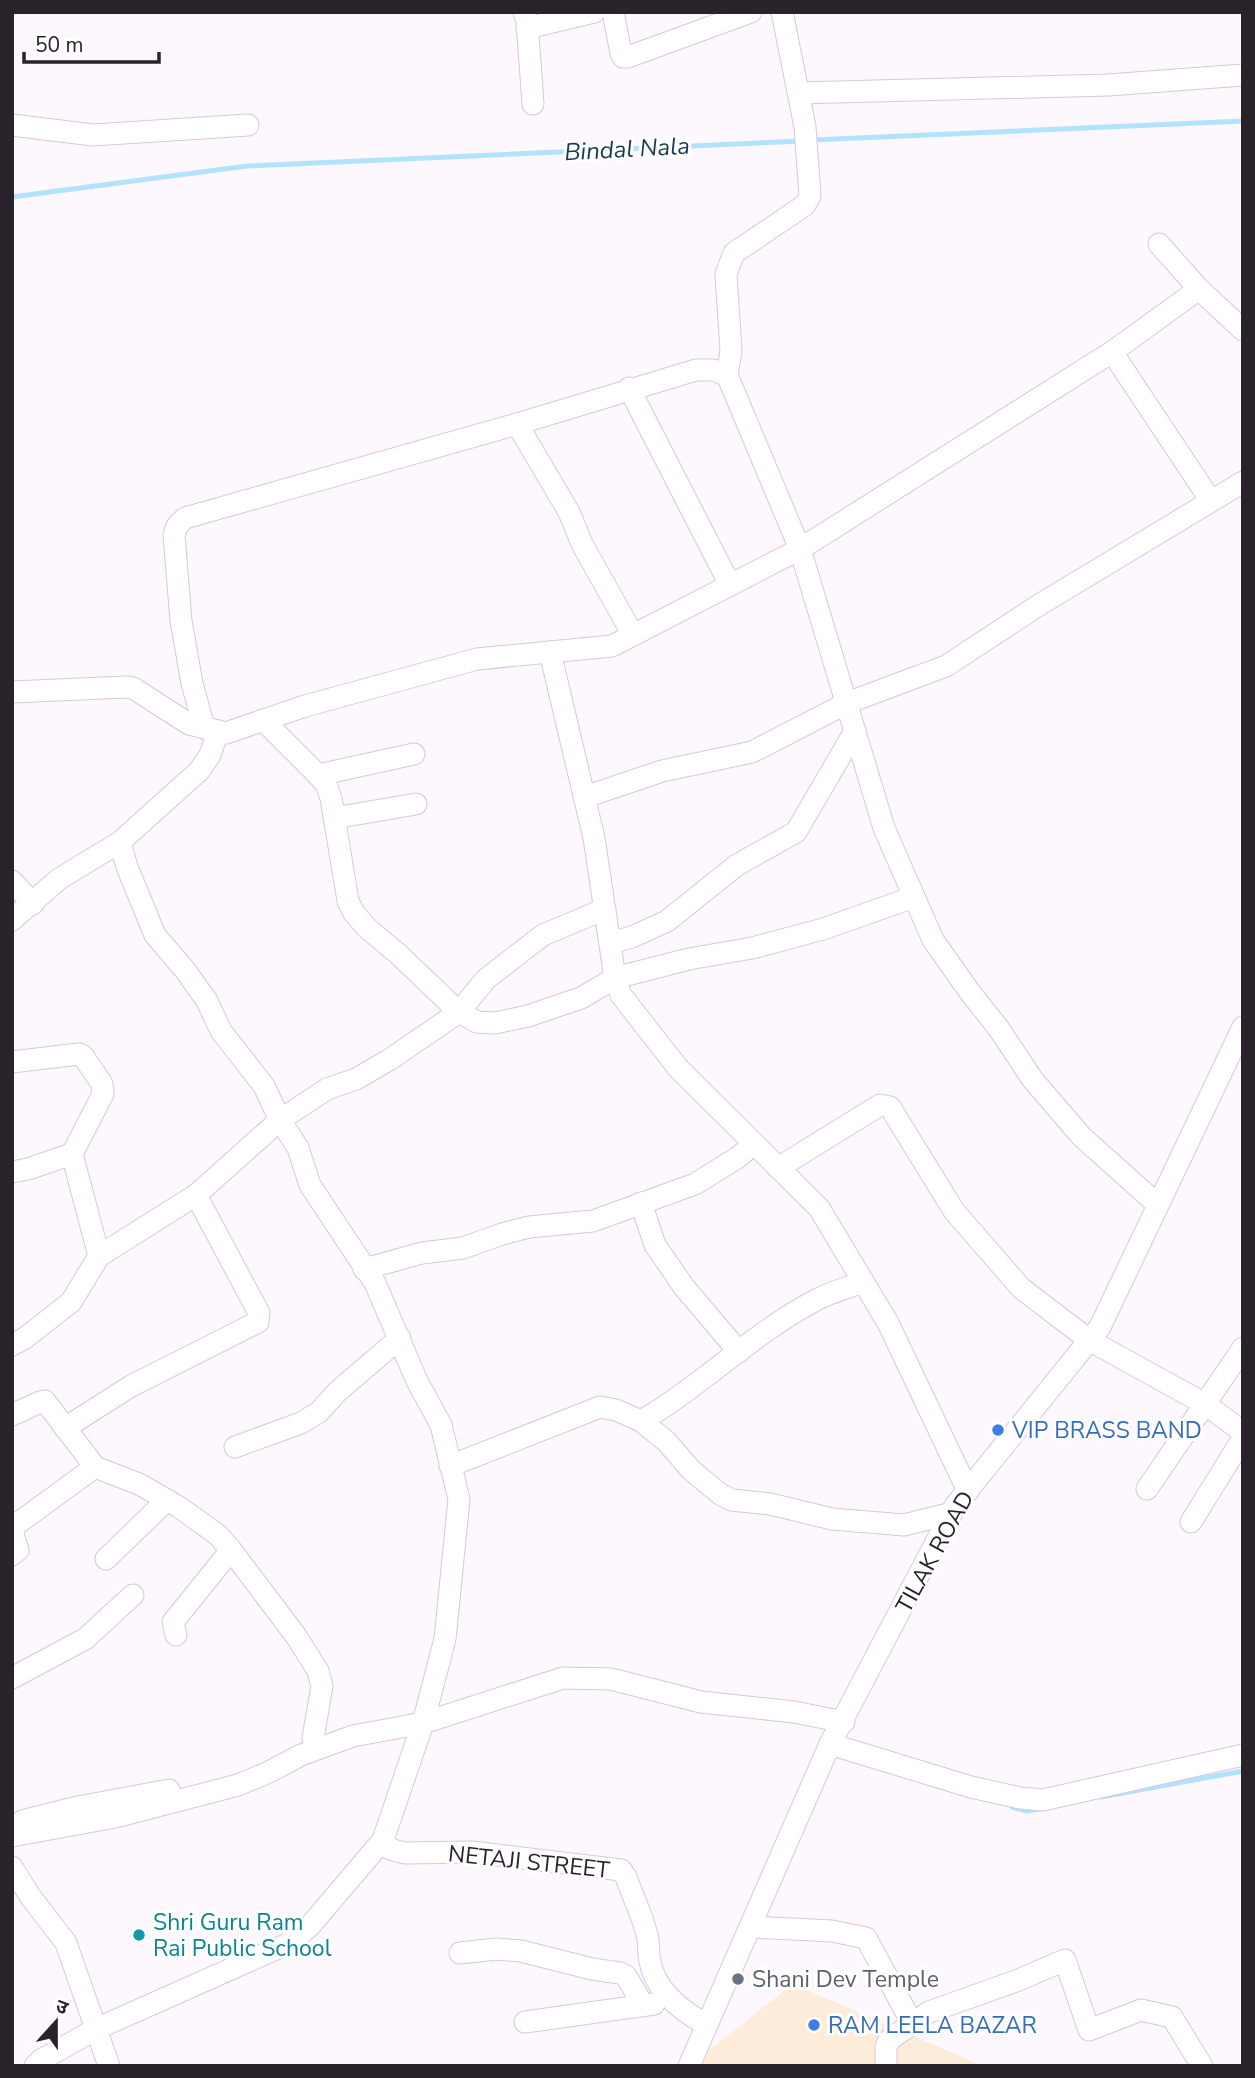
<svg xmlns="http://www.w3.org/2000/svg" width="1255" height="2078" font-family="'Nunito Sans','Noto Sans Devanagari',sans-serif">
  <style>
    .commercial { fill: #feecdb }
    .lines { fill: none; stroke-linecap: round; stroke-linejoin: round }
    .stream { stroke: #b1e2fe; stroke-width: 5 }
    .street-casing { stroke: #d9c6df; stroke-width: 23 }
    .street { stroke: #fff; stroke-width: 21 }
    .shop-dot { fill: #3f7fe0; stroke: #fff; stroke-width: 2.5 }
    .culture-dot { fill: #0f9aa8; stroke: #fff; stroke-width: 2.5 }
    .worship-dot { fill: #6b7280; stroke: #fff; stroke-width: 2.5 }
    .labels { text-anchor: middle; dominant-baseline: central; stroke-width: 6; stroke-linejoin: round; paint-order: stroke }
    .shop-label { font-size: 23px; fill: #366cbe; stroke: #fff; text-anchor: start }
    .street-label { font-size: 23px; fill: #29222b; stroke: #fff }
    .culture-label { font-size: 23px; fill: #0d838f; stroke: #fff; text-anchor: start }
    .worship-label { font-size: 23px; fill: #5b616d; stroke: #fff; text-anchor: start }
    .water-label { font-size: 24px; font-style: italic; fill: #173d50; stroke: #fff }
  </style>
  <rect width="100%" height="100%" fill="#fcf8fd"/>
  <!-- commercial -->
  <polygon class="commercial" points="793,1984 983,2066 689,2066"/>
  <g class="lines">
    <!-- stream -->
    <g class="stream">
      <polyline points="812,140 1243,121"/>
      <polyline points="12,197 247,166 803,141"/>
      <polyline points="1101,1797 1243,1771"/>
      <polyline points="1012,1807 1027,1811 1040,1809"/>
    </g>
    <defs>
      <g id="street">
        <polyline points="524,12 527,21 533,104"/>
        <polyline points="613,12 621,53 623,57 628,57 751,12"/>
        <polyline points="782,12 805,127 810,196 805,205 734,253 726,274 731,351 727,375 800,549 884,828 933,940 969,991 999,1029 1033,1080 1082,1137 1158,1205"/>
        <polyline points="527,28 594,12"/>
        <polyline points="799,93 1108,85 1243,75"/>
        <polyline points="12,125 93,135 248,125"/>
        <polyline points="1159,244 1199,289 1243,330"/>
        <polyline points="1112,352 1211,501"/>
        <polyline points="629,388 730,585"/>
        <polyline points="517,424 569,512 582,544 633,635"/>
        <polyline points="550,652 594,838 615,978 621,995 678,1068 819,1208 888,1323 968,1491"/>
        <polyline points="12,692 126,687 133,688 189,724 226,733 305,706 477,659 612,646 800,549 1112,352 1199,289"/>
        <polyline points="263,720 318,775 326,784 331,798 348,901 354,913 367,928 397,953 459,1012 477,1022 495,1023 528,1016 581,998 615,978 689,959 752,948 823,929 914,897"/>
        <polyline points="204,728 192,683 181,621 174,535 177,526 185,518 517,424 696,370 713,370 727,375"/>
        <polyline points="318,775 414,754"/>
        <polyline points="585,797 662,771 752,752 847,703 946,666 1039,605 1243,482"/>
        <polyline points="334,818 416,804"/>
        <polyline points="12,881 33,904"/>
        <polyline points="12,920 59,879 120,842 199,771 210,755 218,731"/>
        <polyline points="610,943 632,937 667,921 737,865 796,832 855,731"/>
        <polyline points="12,1062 79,1054 83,1056 102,1084 103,1094 72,1154"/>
        <polyline points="778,1168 880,1105 890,1107 954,1211 1021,1288 1089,1340 1205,1404 1243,1348"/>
        <polyline points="12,1172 28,1169 72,1154 99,1256"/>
        <polyline points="641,1203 655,1245 684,1287 739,1352"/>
        <polyline points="364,1269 422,1253 463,1248 502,1234 529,1227 593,1221 695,1184 737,1158 754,1144"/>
        <polyline points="12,1345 25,1338 71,1302 99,1256 196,1195 280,1120 327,1089 356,1079 389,1060 459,1012 486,979 543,935 605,909"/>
        <polyline points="12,1415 40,1402 45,1401 95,1467 139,1484 179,1507 218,1535 231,1550 296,1636 318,1671 322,1686 313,1738"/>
        <path d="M641 1421C703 1385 754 1332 818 1299 832 1292 849 1287 863 1282"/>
        <polyline points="65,1428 131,1386 258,1322 259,1313 196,1195"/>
        <polyline points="235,1447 301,1423 319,1412 337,1392 400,1338"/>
        <polyline points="450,1466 600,1407 616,1410 641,1421 666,1441 691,1470 720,1494 732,1500 770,1504 832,1519 904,1525 952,1513"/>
        <polyline points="1147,1489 1205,1404 1243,1432"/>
        <polyline points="1191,1522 1243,1438"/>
        <polyline points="12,1555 18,1550 13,1535 14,1526 95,1467"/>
        <polyline points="106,1559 167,1500"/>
        <polyline points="176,1635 173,1622 231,1550"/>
        <polyline points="12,1678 85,1639 133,1595"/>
        <polyline points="830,1744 971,1787 1020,1798 1043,1800 1243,1755"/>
        <polyline points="22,1821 78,1807 169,1790"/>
        <polyline points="12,1836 115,1817 238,1785 269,1772 301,1755 353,1736 423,1723 563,1678 611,1679 701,1702 794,1712 844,1722"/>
        <path d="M383 1840 390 1849 404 1853 472 1852 621 1870 626 1877C633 1897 644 1919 648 1939 649 1947 648 1954 650 1961 655 1991 683 2012 707 2025"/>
        <polyline points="12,1867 30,1896 66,1943 109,2066"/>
        <polyline points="750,1927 832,1931 866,1938 912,2023"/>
        <polyline points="460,1953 496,1949 521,1951 592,1969 620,1973 626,1976 643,2005"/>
        <polyline points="525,2022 654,2004"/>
        <polyline points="35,2066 41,2060 96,2029 287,1944 309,1927 383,1840 423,1723 445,1639 459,1499 441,1425 417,1381 375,1283 310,1185 298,1148 280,1120 264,1086 221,1031 207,1001 185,970 155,935 127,867 120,842"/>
        <polyline points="689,2066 830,1744 955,1506 1100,1327 1243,1027"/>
        <polyline points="886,2066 886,2047 889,2040 929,2012 1016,1981 1065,1960 1089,2030 1141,2010 1172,2017 1202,2066"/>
      </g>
    </defs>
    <!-- street casing -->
    <use href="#street" class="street-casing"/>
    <!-- street -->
    <use href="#street" class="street"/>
  </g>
  <!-- markers -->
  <g class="shop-dot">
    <circle cx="998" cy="1430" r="7"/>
    <circle cx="814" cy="2025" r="7"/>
  </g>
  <circle class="culture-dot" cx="139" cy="1935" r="7"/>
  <circle class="worship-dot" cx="738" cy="1979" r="7"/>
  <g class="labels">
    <!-- shop labels -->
    <g class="shop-label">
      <text x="1012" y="1430">VIP BRASS BAND</text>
      <text x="828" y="2025">RAM LEELA BAZAR</text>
    </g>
    <!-- street labels -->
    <g class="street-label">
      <text transform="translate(935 1552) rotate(-61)">TILAK ROAD</text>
      <text transform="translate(529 1862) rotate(6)">NETAJI STREET</text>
    </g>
    <!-- culture labels -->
    <g class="culture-label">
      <text x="153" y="1922">Shri Guru Ram<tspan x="153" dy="26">Rai Public School</tspan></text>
    </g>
    <!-- worship labels -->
    <g class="worship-label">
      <text x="752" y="1979">Shani Dev Temple</text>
    </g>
    <!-- water labels -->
    <g class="water-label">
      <text transform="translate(627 149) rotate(-3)">Bindal Nala</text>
    </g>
  </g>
  <!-- border -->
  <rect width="1255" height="2078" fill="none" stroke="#29222b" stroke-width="28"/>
  <!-- north arrow -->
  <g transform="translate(56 2022) rotate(21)" stroke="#ffffff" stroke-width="5" paint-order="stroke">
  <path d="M0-5L12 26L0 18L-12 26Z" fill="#29222b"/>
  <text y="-10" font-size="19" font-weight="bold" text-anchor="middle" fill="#29222b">उ</text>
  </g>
  <!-- scale -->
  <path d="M24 52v10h135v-10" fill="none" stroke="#29222b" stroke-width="3.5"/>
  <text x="35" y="52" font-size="21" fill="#29222b" stroke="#ffffff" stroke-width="5" paint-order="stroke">50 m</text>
</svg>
